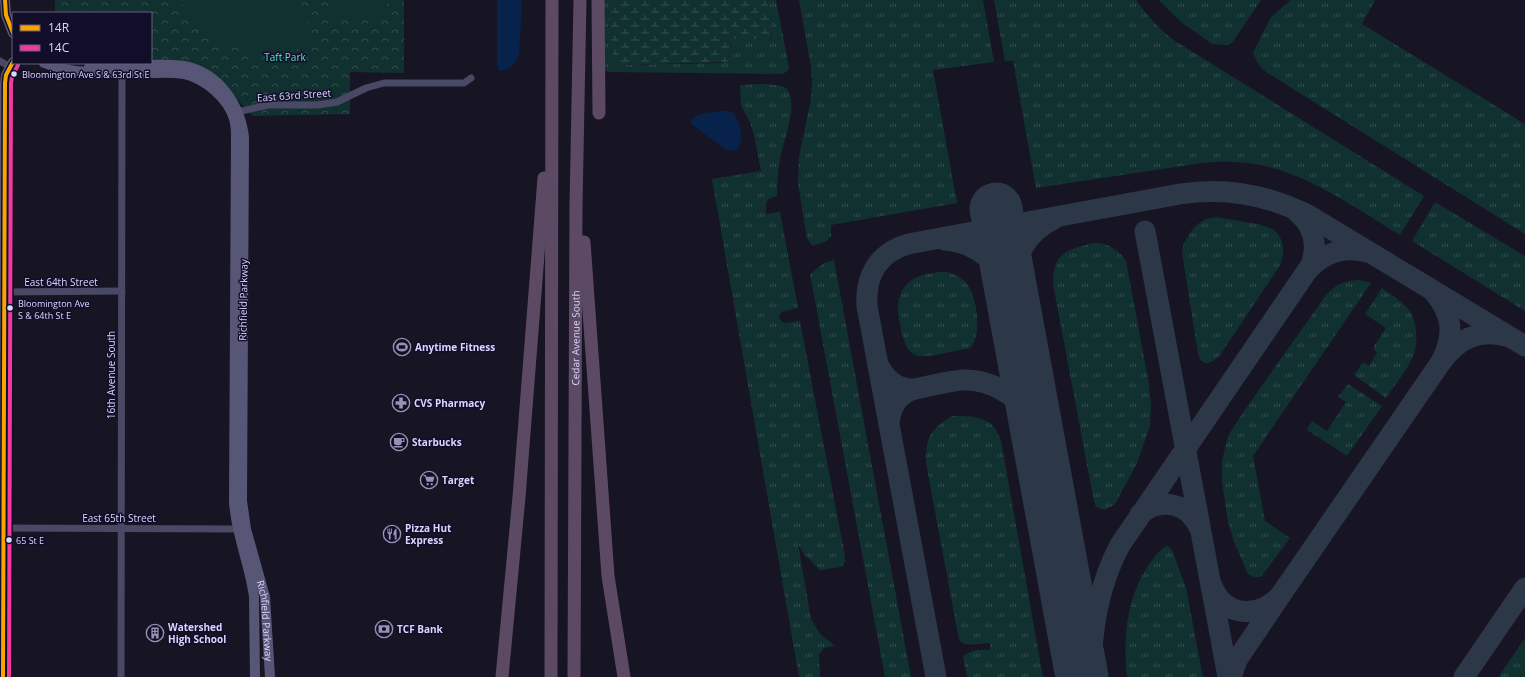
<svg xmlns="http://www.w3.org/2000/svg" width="1525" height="677" font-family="'Open Sans',sans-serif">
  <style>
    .grass { fill: url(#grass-tufts) }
    .wetland { fill: url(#wetland-marsh) }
    .park { fill: url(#park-crowns) }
    .pitch { fill: #113130 }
    .water { fill: #08234b }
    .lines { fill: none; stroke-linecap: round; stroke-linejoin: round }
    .taxiway { stroke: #2c3748; stroke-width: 21 }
    .runway { stroke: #2c3748; stroke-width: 53 }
    .street { stroke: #494965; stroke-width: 7 }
    .secondary { stroke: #585677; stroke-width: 10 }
    .highway { stroke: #5c4a64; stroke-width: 13 }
    .bus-1-casing { stroke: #120e2a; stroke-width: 7 }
    .bus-2-casing { stroke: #120e2a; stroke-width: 7 }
    .bus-1 { stroke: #f7a600; stroke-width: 4 }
    .bus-2 { stroke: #f13a9d; stroke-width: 4 }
    .bus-dot { fill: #dad7ff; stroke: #120e2a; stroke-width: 1.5 }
    .labels { text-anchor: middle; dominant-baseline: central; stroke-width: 3; stroke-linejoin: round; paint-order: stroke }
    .bus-label { font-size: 9px; fill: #dad7ff; stroke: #120e2a; text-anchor: start }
    .park-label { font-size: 10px; fill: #57ebc1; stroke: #120e2a }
    .street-label { font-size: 10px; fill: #dad7ff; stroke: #120e2a }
    .poi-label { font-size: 10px; font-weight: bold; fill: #dad7ff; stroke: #120e2a; text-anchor: start }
  </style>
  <defs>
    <pattern id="grass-tufts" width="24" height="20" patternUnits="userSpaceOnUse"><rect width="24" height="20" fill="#113130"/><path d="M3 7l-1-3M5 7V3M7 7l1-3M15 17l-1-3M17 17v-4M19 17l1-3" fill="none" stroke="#334e4f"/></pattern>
    <pattern id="wetland-marsh" width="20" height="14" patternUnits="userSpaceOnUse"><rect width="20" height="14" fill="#113130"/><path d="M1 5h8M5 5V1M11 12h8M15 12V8" fill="none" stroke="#334e4f"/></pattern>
    <pattern id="park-crowns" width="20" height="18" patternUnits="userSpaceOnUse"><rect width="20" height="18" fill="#113130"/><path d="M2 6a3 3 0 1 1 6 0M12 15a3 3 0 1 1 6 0" fill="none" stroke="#334e4f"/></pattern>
  </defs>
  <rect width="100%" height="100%" fill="#171424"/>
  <!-- grass -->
  <g class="grass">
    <path d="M602 0H608C609 19 606 51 620 65L722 63 729 59 731 40 733 39H771L772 37 767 0H776L789 67C787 73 784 74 778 74L607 72 603 69Z"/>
    <polygon points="799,0 983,0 994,62 933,70 957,203 831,225 831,236 827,241 812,246 807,238 798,184 799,157 811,98 812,83 811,67"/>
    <path d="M994 0H1136C1147 15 1158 28 1172 39L1424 196 1400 235C1357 209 1315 178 1265 166 1245 161 1222 161 1202 163L1036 188 1013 61H1005Z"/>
    <polygon points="1159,0 1261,0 1232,43 1226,45 1212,44 1181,22"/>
    <polygon points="1291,0 1375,0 1362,24 1525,124 1525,234 1266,72 1258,64 1253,53 1271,17"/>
    <path d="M763 84C770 85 783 84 787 89 799 104 783 142 780 159 778 171 777 183 777 196L768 199 766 204V214L780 212 798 308 781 312 779 317 781 321 785 323 800 321 845 556V562L841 567 820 570 804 554 798 544 811 619 820 634 835 646 824 648 819 654 820 677H799L712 179 761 171 754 135 750 122 741 106 740 85Z"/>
    <polygon points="1435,202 1525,256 1525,311 1412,241"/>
    <path d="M1217 217C1230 220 1259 223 1270 228 1285 235 1286 254 1279 267L1220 355C1211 364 1203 368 1198 354L1182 252C1183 240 1193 226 1204 220 1208 218 1213 218 1217 217Z"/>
    <path d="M1094 243C1108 243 1118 249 1126 261L1149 384 1151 406 1150 426 1137 463 1115 504 1105 510 1096 507 1094 502 1053 284C1053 252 1066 250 1094 243Z"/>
    <polygon points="834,260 911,677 885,677 810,274 824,263"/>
    <path d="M939 272C949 271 960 276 967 284 977 297 983 335 970 348 958 350 928 358 918 356 915 355 910 352 908 349 903 343 898 317 898 308 898 300 901 291 906 285 915 275 927 274 939 272Z"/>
    <path d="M1359 280 1371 283 1253 456 1265 521 1290 538 1261 577H1254L1248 574 1234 542 1228 522 1222 482V461L1228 436 1244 411 1326 295C1337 284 1343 281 1359 280Z"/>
    <path d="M1382 288C1391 295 1401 300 1408 309 1417 319 1419 344 1413 356 1407 371 1395 384 1386 398L1354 375 1363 362 1369 366 1377 353 1373 348 1386 328 1365 314Z"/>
    <polygon points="1348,384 1382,406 1347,456 1307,430 1312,421 1327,431 1346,402 1338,397"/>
    <path d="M952 416C967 416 983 415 994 427 997 431 999 437 1001 441L1043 677H967L963 656C971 650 980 649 990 650V643C980 643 966 648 959 640L926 463C926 436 930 430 952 416Z"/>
    <path d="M1167 546 1172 550 1186 588 1203 677H1127C1123 638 1126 597 1150 563 1155 556 1159 550 1167 546Z"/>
    <polygon points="1525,638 1525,677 1498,677 1501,673"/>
  </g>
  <!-- wetland -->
  <path class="wetland" d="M608 0H767L772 37 769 39H733L731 40 729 59 727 62 620 65C605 50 609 20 608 0Z"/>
  <!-- park -->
  <polygon class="park" points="55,0 404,0 404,73 350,72 350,114 253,116 218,79 151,61 151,13 55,13"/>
  <!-- pitch -->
  <g class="pitch">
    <path d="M180 0H298L315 41C307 44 299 49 292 50 250 60 199 39 180 0Z"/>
    <rect x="328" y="0" width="59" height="15"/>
  </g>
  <!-- water -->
  <g class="water">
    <path d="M497 0H522L519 55C515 64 509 71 499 71L497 65Z"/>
    <path d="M720 111C724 111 729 111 733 113 741 120 749 157 726 150L690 123C694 112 710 113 720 111Z"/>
  </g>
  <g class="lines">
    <!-- taxiway -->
    <g class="taxiway">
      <polyline points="1145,231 1228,677"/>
      <path d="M944 240C964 241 984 251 996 266 1003 274 1006 285 1011 294 1014 261 1022 234 1054 219"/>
      <path d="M1307 271C1323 253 1344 246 1367 252"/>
      <path d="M1434 292C1453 315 1455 335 1441 362 1458 339 1478 329 1506 336"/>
      <path d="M878 364C885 379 897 390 915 389 899 393 890 407 889 424"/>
      <path d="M915 389C931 386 947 381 963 380 988 379 1015 393 1028 415 1037 431 1039 451 1043 468"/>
      <path d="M1140 514C1162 497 1189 503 1200 529"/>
      <path d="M1212 586C1225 618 1258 618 1280 596L1237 660 1231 677"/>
      <polyline points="1280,596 1441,362"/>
      <path d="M936 677 867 306C865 276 878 253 908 244L1180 194C1224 187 1268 195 1308 215L1525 346"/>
      <path d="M1091 677C1091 631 1098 586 1120 545L1311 265C1318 245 1314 226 1297 212"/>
      <polyline points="1464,677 1525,588"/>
    </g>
    <!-- runway -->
    <polyline class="runway" points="996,209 1082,677"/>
    <!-- street -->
    <g class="street">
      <polyline points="0,61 10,67"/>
      <polyline points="233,113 268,105 318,105 337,102 366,88 384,83 464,83 471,78"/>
      <polyline points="0,292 122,291"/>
      <polyline points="0,528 237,529"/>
      <polyline points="121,677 122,73"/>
    </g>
    <!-- secondary -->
    <g class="secondary">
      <polyline points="5,0 6,15 13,33"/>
      <path d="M44 63C73 75 117 73 147 73 159 73 172 72 184 74 205 79 228 98 234 119 236 125 236 132 236 137L234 502C236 535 250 565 254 597L255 677"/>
      <path id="s1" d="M89 67C106 65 124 65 141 65 155 65 170 64 184 66 219 73 240 104 244 137L242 501 246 529 265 597 270 677"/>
      <polyline points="3,677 5,83 6,75 13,62"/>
    </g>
    <!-- highway -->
    <g class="highway">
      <polyline points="598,0 599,113"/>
      <polyline points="584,242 608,576 624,677"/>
      <polyline points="502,677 519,497 544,178"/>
      <polyline points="551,677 552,0"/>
      <path id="s2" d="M574 677 576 205 580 0"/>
    </g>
    <defs>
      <g id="bus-1">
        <polyline points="5,0 6,15 13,33"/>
        <polyline points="3,677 5,83 6,75 13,62"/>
      </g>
      <polyline id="bus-2" points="9,677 11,83 12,77 18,65"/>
    </defs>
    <!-- bus-1 casing -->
    <use href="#bus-1" class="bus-1-casing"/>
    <!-- bus-2 casing -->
    <use href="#bus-2" class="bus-2-casing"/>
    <!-- bus-1 -->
    <use href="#bus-1" class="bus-1"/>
    <!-- bus-2 -->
    <use href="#bus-2" class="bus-2"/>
  </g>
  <!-- icons -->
  <defs>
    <symbol id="stadium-ring" viewBox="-11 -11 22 22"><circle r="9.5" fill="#120e2a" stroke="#9693b2" stroke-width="1.5"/><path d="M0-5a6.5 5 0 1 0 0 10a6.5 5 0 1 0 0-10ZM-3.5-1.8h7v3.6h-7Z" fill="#9693b2"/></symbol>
    <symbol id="pharmacy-ring" viewBox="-11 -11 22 22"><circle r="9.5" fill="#120e2a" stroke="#9693b2" stroke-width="1.5"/><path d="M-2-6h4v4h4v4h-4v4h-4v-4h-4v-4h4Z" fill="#9693b2"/></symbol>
    <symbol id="cafe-ring" viewBox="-11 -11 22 22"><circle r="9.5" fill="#120e2a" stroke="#9693b2" stroke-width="1.5"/><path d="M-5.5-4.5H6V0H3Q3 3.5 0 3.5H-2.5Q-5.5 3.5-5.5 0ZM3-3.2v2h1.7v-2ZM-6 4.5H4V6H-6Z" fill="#9693b2"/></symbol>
    <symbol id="supermarket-ring" viewBox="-11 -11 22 22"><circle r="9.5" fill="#120e2a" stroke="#9693b2" stroke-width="1.5"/><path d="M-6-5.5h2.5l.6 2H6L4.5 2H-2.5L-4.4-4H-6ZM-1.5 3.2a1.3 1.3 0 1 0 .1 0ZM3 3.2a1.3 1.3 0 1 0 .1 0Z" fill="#9693b2"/></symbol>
    <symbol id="restaurant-ring" viewBox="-11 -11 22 22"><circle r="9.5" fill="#120e2a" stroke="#9693b2" stroke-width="1.5"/><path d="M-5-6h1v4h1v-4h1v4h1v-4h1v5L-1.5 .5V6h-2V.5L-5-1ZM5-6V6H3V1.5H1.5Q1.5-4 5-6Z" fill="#9693b2"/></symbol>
    <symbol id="bank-ring" viewBox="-11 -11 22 22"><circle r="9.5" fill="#120e2a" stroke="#9693b2" stroke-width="1.5"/><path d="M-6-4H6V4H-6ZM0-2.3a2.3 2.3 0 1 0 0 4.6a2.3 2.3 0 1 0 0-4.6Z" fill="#9693b2"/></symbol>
    <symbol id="building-ring" viewBox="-11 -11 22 22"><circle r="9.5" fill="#120e2a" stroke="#9693b2" stroke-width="1.5"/><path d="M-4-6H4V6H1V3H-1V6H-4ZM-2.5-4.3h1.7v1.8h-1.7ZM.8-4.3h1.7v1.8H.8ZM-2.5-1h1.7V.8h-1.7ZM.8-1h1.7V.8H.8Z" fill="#9693b2"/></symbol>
  </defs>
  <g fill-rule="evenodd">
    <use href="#stadium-ring" x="392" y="337" width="20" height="20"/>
    <use href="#pharmacy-ring" x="391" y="393" width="20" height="20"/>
    <use href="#cafe-ring" x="389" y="432" width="20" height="20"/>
    <use href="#supermarket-ring" x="419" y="470" width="20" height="20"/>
    <use href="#restaurant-ring" x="382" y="524" width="20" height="20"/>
    <use href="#bank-ring" x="374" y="619" width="20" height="20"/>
    <use href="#building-ring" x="145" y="623" width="20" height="20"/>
  </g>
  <!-- markers -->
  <g class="bus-dot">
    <circle cx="14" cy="74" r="3.5"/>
    <circle cx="10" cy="308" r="3.5"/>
    <circle cx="9" cy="540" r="3.5"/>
  </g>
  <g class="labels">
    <!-- bus labels -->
    <g class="bus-label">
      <text x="22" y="74">Bloomington Ave S &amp; 63rd St E</text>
      <text x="18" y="303">Bloomington Ave<tspan x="18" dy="12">S &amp; 64th St E</tspan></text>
      <text x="16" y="540">65 St E</text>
    </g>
    <!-- park labels -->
    <g class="park-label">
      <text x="285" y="57">Taft Park</text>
    </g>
    <!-- street labels -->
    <g class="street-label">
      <text transform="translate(294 95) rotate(-4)">East 63rd Street</text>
      <text x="61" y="282">East 64th Street</text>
      <text transform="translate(243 300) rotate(-89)">Richfield Parkway</text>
      <text stroke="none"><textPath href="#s2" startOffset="339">Cedar Avenue South</textPath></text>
      <text transform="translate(111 375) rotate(-90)">16th Avenue South</text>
      <text x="119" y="518">East 65th Street</text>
      <text stroke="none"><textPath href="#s1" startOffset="681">Richfield Parkway</textPath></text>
    </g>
    <!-- poi labels -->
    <g class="poi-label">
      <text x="415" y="347">Anytime Fitness</text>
      <text x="414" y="403">CVS Pharmacy</text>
      <text x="412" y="442">Starbucks</text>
      <text x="442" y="480">Target</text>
      <text x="405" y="528">Pizza Hut<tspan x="405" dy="12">Express</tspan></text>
      <text x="168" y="627">Watershed<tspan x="168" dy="12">High School</tspan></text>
      <text x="397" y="629">TCF Bank</text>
    </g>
  </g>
  <!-- legend -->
  <rect x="12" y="12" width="140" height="52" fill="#120e2a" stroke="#625e7f"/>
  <rect x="20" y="25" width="20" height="6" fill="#f7a600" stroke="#625e7f"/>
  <text x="48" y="32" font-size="12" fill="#dad7ff">14R</text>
  <rect x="20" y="45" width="20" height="6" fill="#f13a9d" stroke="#625e7f"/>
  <text x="48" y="52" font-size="12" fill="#dad7ff">14C</text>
</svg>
